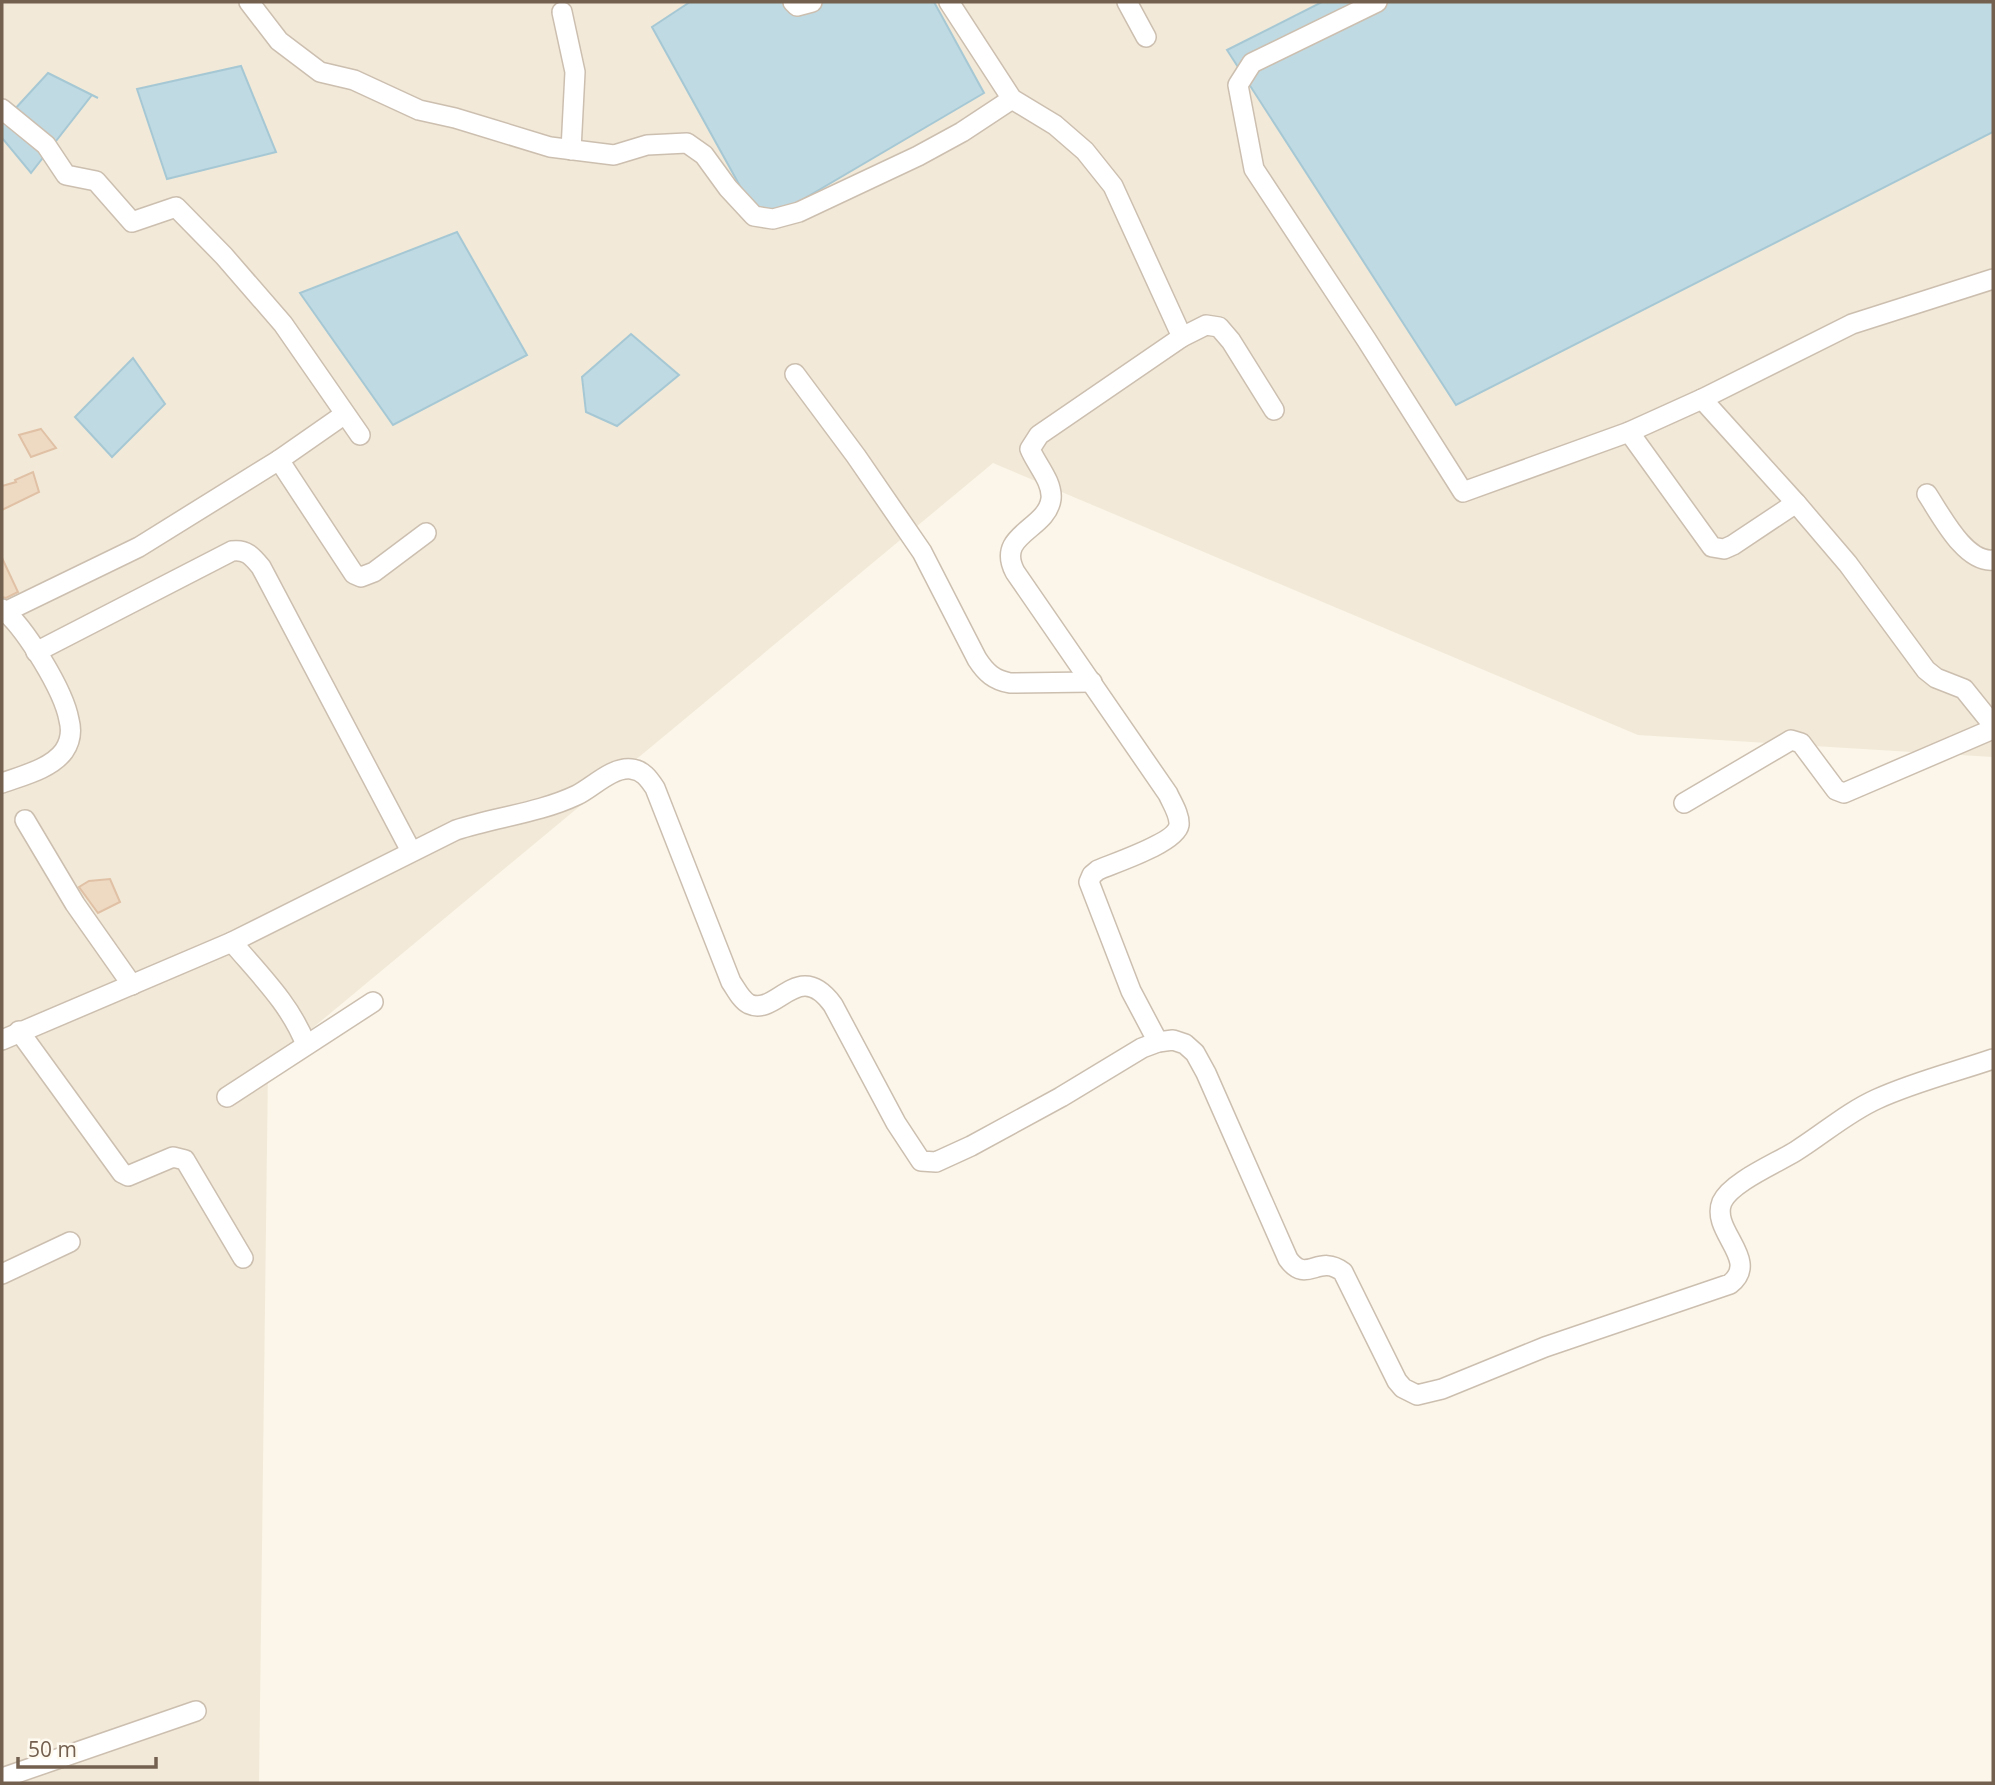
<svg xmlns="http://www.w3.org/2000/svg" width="1995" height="1785" font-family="'Open Sans',sans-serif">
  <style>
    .residential { fill: #f2e9d8 }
    .water { fill: #bfdae3; stroke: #a6c8d4; stroke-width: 2 }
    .building { fill: #eed9c3; stroke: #e0c1a5; stroke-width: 2 }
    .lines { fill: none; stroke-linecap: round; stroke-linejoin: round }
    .minor-casing { stroke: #ccbfb0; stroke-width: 22 }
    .minor { stroke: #fff; stroke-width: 19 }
  </style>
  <rect width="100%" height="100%" fill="#fbf6e9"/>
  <!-- residential -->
  <polygon class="residential" points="2,2 1993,2 1993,757 1638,735 993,463 268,1065 259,1783 2,1783"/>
  <!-- water -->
  <g class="water">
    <polygon points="690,2 934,2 984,93 761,224 652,27"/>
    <polygon points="1322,2 1993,2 1993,132 1456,405 1227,50"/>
    <polygon points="241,66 276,152 167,179 137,89"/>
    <polygon points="48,73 98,98 92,95 31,173 2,138 2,123"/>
    <polygon points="457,232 527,355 393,425 300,293"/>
    <polygon points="631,334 679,375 617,426 586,412 582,377"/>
    <polygon points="133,358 165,404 112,457 75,417"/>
  </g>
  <!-- building -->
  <g class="building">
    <polygon points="41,429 56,448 31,457 19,435"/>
    <polygon points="33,472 39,492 2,510 2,486 16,482 15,480"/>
    <polygon points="2,558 18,592 6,598 2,597"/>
    <polygon points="110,879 120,902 98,913 79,887 89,881"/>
  </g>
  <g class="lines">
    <defs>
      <g id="minor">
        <polyline points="249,2 279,41 320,72 354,80 419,110 455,118 550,147 614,155 647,145 687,143 704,155 728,188 754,216 773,219 799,212 918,156 962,132 1012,99"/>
        <polyline points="793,2 797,6 812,2"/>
        <polyline points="949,2 1012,99 1055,125 1085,151 1113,186 1182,337"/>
        <polyline points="1127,2 1146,37"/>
        <polyline points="1377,2 1252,63 1238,85 1254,169 1366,339 1463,492 1629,432 1702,399 1852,324 1993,279"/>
        <polyline points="562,12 575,72 571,150"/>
        <polyline points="2,109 46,145 66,175 96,181 132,222 176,207 224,256 283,324 360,435"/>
        <path d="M795 374 856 456 922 552 977 659C986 673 994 680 1010 683L1092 682"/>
        <polyline points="1702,399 1796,503 1848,564 1926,670 1936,678 1964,689 1993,725"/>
        <polyline points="1629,432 1712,547 1724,549 1733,545 1796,503"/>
        <polyline points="279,460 354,574 361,577 374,572 426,533"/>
        <path d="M1927 494C1941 515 1965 563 1993 560"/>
        <path d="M2 609C25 627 64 691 69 720 72 731 70 742 64 751 51 769 21 776 2 783"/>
        <polyline points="5,612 139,547 279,460 345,414"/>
        <path d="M36 652 232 551C246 549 252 556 261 567L411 851"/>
        <polyline points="1684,803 1791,740 1801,743 1836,790 1844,793 1993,729"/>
        <polyline points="25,820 75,904 132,985"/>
        <path d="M232 942C259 974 291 1005 306 1045"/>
        <polyline points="19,1031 122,1173 128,1176 173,1157 185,1160 243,1258"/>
        <path d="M2 1040 232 942 456 830C496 817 539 813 577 795 593 787 612 767 631 769 643 770 649 779 655 788L731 982C736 989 741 1000 749 1004 777 1017 798 957 833 1005L896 1123 921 1161 936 1162 971 1146 1061 1097 1142 1048 1158 1042 1173 1040 1185 1044 1195 1053 1206 1073 1288 1259C1307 1285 1318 1253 1343 1272L1397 1381 1403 1388 1417 1395 1442 1389 1545 1347 1730 1284C1761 1260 1710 1231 1722 1202 1731 1182 1777 1163 1796 1151 1823 1134 1848 1112 1877 1099 1914 1082 1955 1072 1993 1059"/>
        <path d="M1158 1042 1131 991 1089 882 1092 875 1098 870C1114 863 1176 843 1179 825 1180 815 1172 803 1168 794L1015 572C995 534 1047 530 1051 499 1053 482 1036 464 1030 449L1039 435 1182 337 1206 325 1219 327 1231 341 1274 410"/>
        <polyline points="227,1097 373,1002"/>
        <polyline points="2,1274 70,1242"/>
        <polyline points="2,1778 196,1711"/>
      </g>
    </defs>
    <!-- minor casing -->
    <use href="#minor" class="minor-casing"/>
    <!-- minor -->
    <use href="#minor" class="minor"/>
  </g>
  <!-- border -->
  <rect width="1995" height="1785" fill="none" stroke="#74604f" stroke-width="7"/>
  <!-- scale -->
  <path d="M18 1757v10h138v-10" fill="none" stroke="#74604f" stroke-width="3.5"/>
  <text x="28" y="1757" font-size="21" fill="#74604f" stroke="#fefaf0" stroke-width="5" paint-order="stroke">50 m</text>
</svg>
